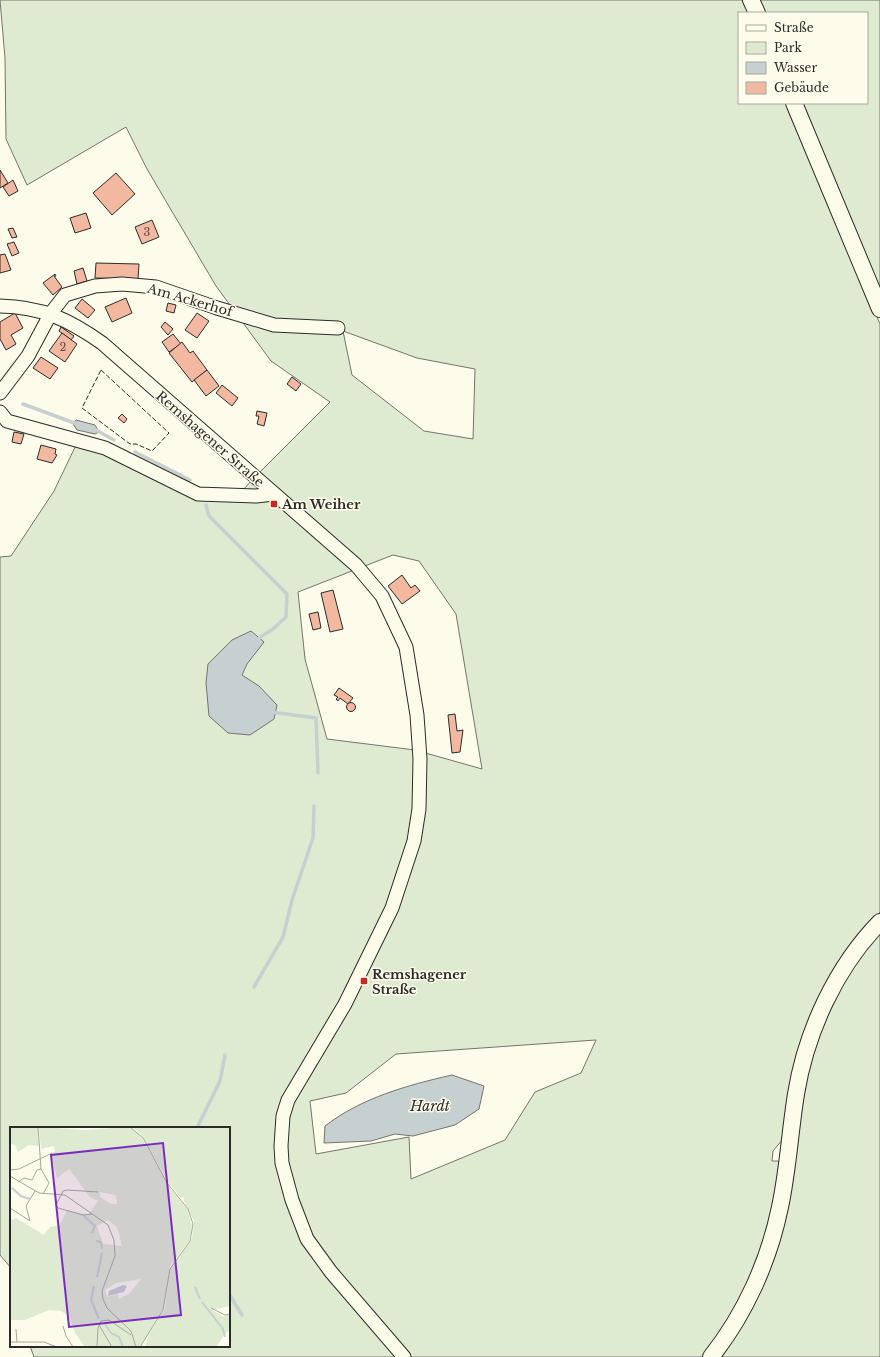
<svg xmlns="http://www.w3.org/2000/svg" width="880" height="1357" font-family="'Libre Baskerville',serif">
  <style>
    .green { fill: #deebd1; stroke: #74746e; fill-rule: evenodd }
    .water { fill: #c7d0d0; stroke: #74746e }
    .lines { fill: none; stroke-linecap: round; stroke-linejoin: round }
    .stream { stroke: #c7d0d0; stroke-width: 3.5 }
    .building { fill: #f2b8a0; stroke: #2b2b2b }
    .minor-casing { stroke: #2b2b2b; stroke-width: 15 }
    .major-casing { stroke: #2b2b2b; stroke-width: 18 }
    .minor { stroke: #fdfbea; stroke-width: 13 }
    .major { stroke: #fdfbea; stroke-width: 16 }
    .fence { stroke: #2b2b2b; stroke-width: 1; stroke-dasharray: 5 2; stroke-linecap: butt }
    .poi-dot { fill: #c62828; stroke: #fdfbea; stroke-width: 1.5 }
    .labels { text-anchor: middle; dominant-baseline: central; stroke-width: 3; stroke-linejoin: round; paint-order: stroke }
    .number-label { font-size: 11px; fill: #5d4e48 }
    .street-label { font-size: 13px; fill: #2b2b2b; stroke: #fdfbea }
    .poi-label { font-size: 13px; font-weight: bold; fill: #2b2b2b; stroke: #fdfbea; text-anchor: start }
    .water-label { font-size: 14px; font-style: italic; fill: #2b2b2b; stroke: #fdfbea }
    .inset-river { fill: none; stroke: #c7d0d0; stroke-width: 2 }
    .inset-road { fill: none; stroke: #a9a89e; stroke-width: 1 }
    .view { fill: #7b2cbf; fill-opacity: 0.15; stroke: #7b2cbf; stroke-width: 2 }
    .inset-edge { fill: none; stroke: #2b2b2b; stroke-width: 2 }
  </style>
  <rect width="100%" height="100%" fill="#fdfbea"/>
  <!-- green -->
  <g class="green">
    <path d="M0 0H744L749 13H739V103H787L880 324V912L864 929 838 966 783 1139 773 1151 772 1161H778L781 1165C772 1211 762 1255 742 1297 731 1318 716 1337 704 1357H34L30 1346H229V1128H11V1268L0 1255V557L11 556 54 491 77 443 103 450 196 497 235 499 252 480 330 402 271 361 216 286 147 169 126 127 27 185 6 139 5 58ZM343 331 417 358 475 369 473 439 424 431 352 375ZM393 555 419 561 456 614 482 769 415 750 327 739 305 659 298 592ZM596 1040 581 1073 535 1092 505 1140 411 1179 409 1137 316 1154 310 1101 346 1093 396 1054Z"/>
    <polygon points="758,0 880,0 880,290 802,103 867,103 867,13 764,13"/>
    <path d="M880 933V1357H720L741 1325 813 1052C830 1005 847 971 880 933Z"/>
  </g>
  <!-- water -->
  <g class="water">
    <polygon points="76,420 95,425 99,432 95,434 77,430 73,424"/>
    <polygon points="251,631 264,642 247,664 242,675 259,686 277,705 274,719 250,735 228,733 209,716 206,683 208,664 232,640"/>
    <path d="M452 1075 484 1086 479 1109 455 1125 413 1136 395 1134 371 1141 324 1143 325 1126C361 1098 408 1085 452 1075Z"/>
  </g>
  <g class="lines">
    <!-- stream -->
    <g class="stream">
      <polyline points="23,404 77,424"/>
      <polyline points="96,430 114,440"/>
      <polyline points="135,452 190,480"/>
      <polyline points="206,505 209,516 287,594 286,617 273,629 256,640"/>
      <polyline points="271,712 316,718 318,773"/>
      <polyline points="254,987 283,937 292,900 313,838 314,806"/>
      <polyline points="197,1128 220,1081 225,1055"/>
      <polyline points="229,1294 242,1315"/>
    </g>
  </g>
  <!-- building -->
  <g class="building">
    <polygon points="0,170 8,183 0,188"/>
    <polygon points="116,173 135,194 112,215 93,193"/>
    <polygon points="13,180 18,191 9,196 3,187"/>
    <polygon points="86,213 91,228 75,233 70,218"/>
    <polygon points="152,220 159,237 142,244 135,227"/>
    <polygon points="13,228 17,237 12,238 8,229"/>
    <polygon points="14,242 19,253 12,256 7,244"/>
    <polygon points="5,254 11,270 0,273 0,255"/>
    <polygon points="96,263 139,264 138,279 95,278"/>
    <polygon points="83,268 87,281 77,284 74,271"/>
    <polygon points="55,274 56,276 54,276 62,287 53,295 43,283"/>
    <polygon points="126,298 132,313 112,322 105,307"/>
    <polygon points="82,299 95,310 88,318 75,308"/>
    <polygon points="168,303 176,305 174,313 166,311"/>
    <polygon points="15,313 23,328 11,335 16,344 6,350 0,339 0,322"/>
    <polygon points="197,313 209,321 197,338 185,330"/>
    <polygon points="165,322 173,329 168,335 161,327"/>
    <polygon points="61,327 74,336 71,340 59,331"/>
    <polygon points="62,333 77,344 65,362 49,351"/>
    <polygon points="173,334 181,344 169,352 162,342"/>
    <polygon points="182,342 190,353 193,351 207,370 192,382 169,353"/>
    <polygon points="41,357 58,368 50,379 33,368"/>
    <polygon points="207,370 219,386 206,396 194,380"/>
    <polygon points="292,377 301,384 296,391 287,384"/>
    <polygon points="222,385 238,398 232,406 216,393"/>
    <polygon points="257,411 267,413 264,426 257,424 259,416 256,416"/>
    <polygon points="122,414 127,419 124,423 118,418"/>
    <polygon points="14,432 24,434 21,444 12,442"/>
    <polygon points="41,445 56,449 55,454 57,455 52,463 37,459"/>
    <polygon points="402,575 411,588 415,585 420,591 402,604 388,586"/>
    <polygon points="333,590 343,629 330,632 321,593"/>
    <polygon points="318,612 321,628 313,630 309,614"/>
    <polygon points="339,688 353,698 348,704 340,698 338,701 336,699 338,697 334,695"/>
    <circle cx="351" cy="707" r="4.5"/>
    <polygon points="455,714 457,731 463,730 460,752 452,753 448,715"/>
  </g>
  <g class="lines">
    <defs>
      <g id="minor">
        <path d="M0 306C42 307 68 319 102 343L356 565 382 596 406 647 417 715 420 759 419 809 414 841 392 908 345 1004 288 1100 283 1116 281 1146 282 1163 292 1200 307 1239 331 1272 404 1357"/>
        <polyline points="0,393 28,356 51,313 65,295 95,286 122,284 156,287 217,308 274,325 338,328"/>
        <polyline points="0,412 7,421 105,448 198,494 256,496 273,494"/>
      </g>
      <g id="major">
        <polyline points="751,0 757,13"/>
        <polyline points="794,103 880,309"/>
        <path d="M711 1357C745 1314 769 1261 780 1207 788 1170 790 1131 796 1094 806 1032 836 967 880 922"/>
      </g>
    </defs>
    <!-- minor casing -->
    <use href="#minor" class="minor-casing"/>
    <!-- major casing -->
    <use href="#major" class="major-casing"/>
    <!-- minor -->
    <use href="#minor" class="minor"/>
    <!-- major -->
    <use href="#major" class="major"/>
    <!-- fence -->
    <polygon class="fence" points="101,370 169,433 152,451 136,444 130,444 82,408"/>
  </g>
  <!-- markers -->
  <g class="poi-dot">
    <rect x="270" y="500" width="8" height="8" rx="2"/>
    <rect x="360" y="977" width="8" height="8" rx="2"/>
  </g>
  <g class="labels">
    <!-- number labels -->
    <g class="number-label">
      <text x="147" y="232">3</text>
      <text x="63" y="347">2</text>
    </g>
    <!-- street labels -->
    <g class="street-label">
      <text transform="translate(190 300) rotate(16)">Am Ackerhof</text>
      <text transform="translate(210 439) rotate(41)">Remshagener Straße</text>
    </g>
    <!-- poi labels -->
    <g class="poi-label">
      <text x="282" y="504">Am Weiher</text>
      <text x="372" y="974">Remshagener<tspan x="372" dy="15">Straße</tspan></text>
    </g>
    <!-- water labels -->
    <g class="water-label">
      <text x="430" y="1106">Hardt</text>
    </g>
  </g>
  <!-- overview -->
  <g transform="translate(10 1127)">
    <rect width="220" height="220" fill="#fdfbea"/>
    <path d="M0 0H28L29 19 19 18 8 25 5 18 0 17ZM29 0 75 3 118 0 122 2 131 10 159 60 177 82 182 99 179 114 160 139 154 180 131 220H75L65 206 59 189 51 184 39 183 15 193H0V90L3 93 6 91 34 108 40 100 50 98 57 83 78 88 88 74 80 70 59 42 47 51 41 27 45 25 44 19 31 22ZM89 65 106 68 107 77H101L91 71ZM98 93 107 100 112 119 93 117 87 99ZM131 152 120 166 109 172 108 167 97 170 95 163 106 156ZM122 0H220V179L202 183 212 189 220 188V203L214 208 206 220H135L139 207 155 182 160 144 182 111 184 94 174 74V70L171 71 159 56 131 8Z" fill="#deebd1" fill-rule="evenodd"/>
    <path d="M113 158 117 159 114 165 98 169 99 164Z" fill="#c7d0d0"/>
    <path class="inset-river" d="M2 61 11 69 20 72M74 89 85 99 82 106M86 114 91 115 92 122M87 150 92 126M84 159 81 173 89 192M185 160 190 172M192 175 213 202 215 210M95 197 101 206 109 210 113 220"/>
    <path class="inset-road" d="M28 0 31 42 39 56 33 67M64 0H87M120 0 133 11 157 56 178 82 183 97 180 114 160 142 153 183 130 220M0 43 9 42 42 26M0 49 29 66 55 68 98 98 104 113 105 129 92 164 93 172 97 181 121 204 126 220M8 55 14 51 22 53 27 43 31 42M0 81 20 94 16 79 25 64M82 87 73 88 48 81 46 78 53 64 57 63 88 65M201 181 215 188 220 187M89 198 102 220M53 199 56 209 63 220M6 202 7 215M0 215H34L47 220M31 220 45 219M87 220 88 201 91 194 99 193 121 208"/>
    <path class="view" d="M153 16 171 188 59 200 41 28Z"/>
    <rect width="220" height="220" class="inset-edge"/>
  </g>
  <!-- legend -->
  <rect x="738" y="12" width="130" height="92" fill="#fdfbea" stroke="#a9a89e"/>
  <rect x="746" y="25" width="20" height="6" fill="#fdfbea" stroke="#a9a89e"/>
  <text x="774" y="32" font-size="12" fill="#2b2b2b">Straße</text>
  <rect x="746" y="42" width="20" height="12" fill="#deebd1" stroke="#a9a89e"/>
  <text x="774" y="52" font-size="12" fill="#2b2b2b">Park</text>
  <rect x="746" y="62" width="20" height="12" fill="#c7d0d0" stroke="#a9a89e"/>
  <text x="774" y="72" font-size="12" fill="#2b2b2b">Wasser</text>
  <rect x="746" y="82" width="20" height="12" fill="#f2b8a0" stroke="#a9a89e"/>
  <text x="774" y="92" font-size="12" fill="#2b2b2b">Gebäude</text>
</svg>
